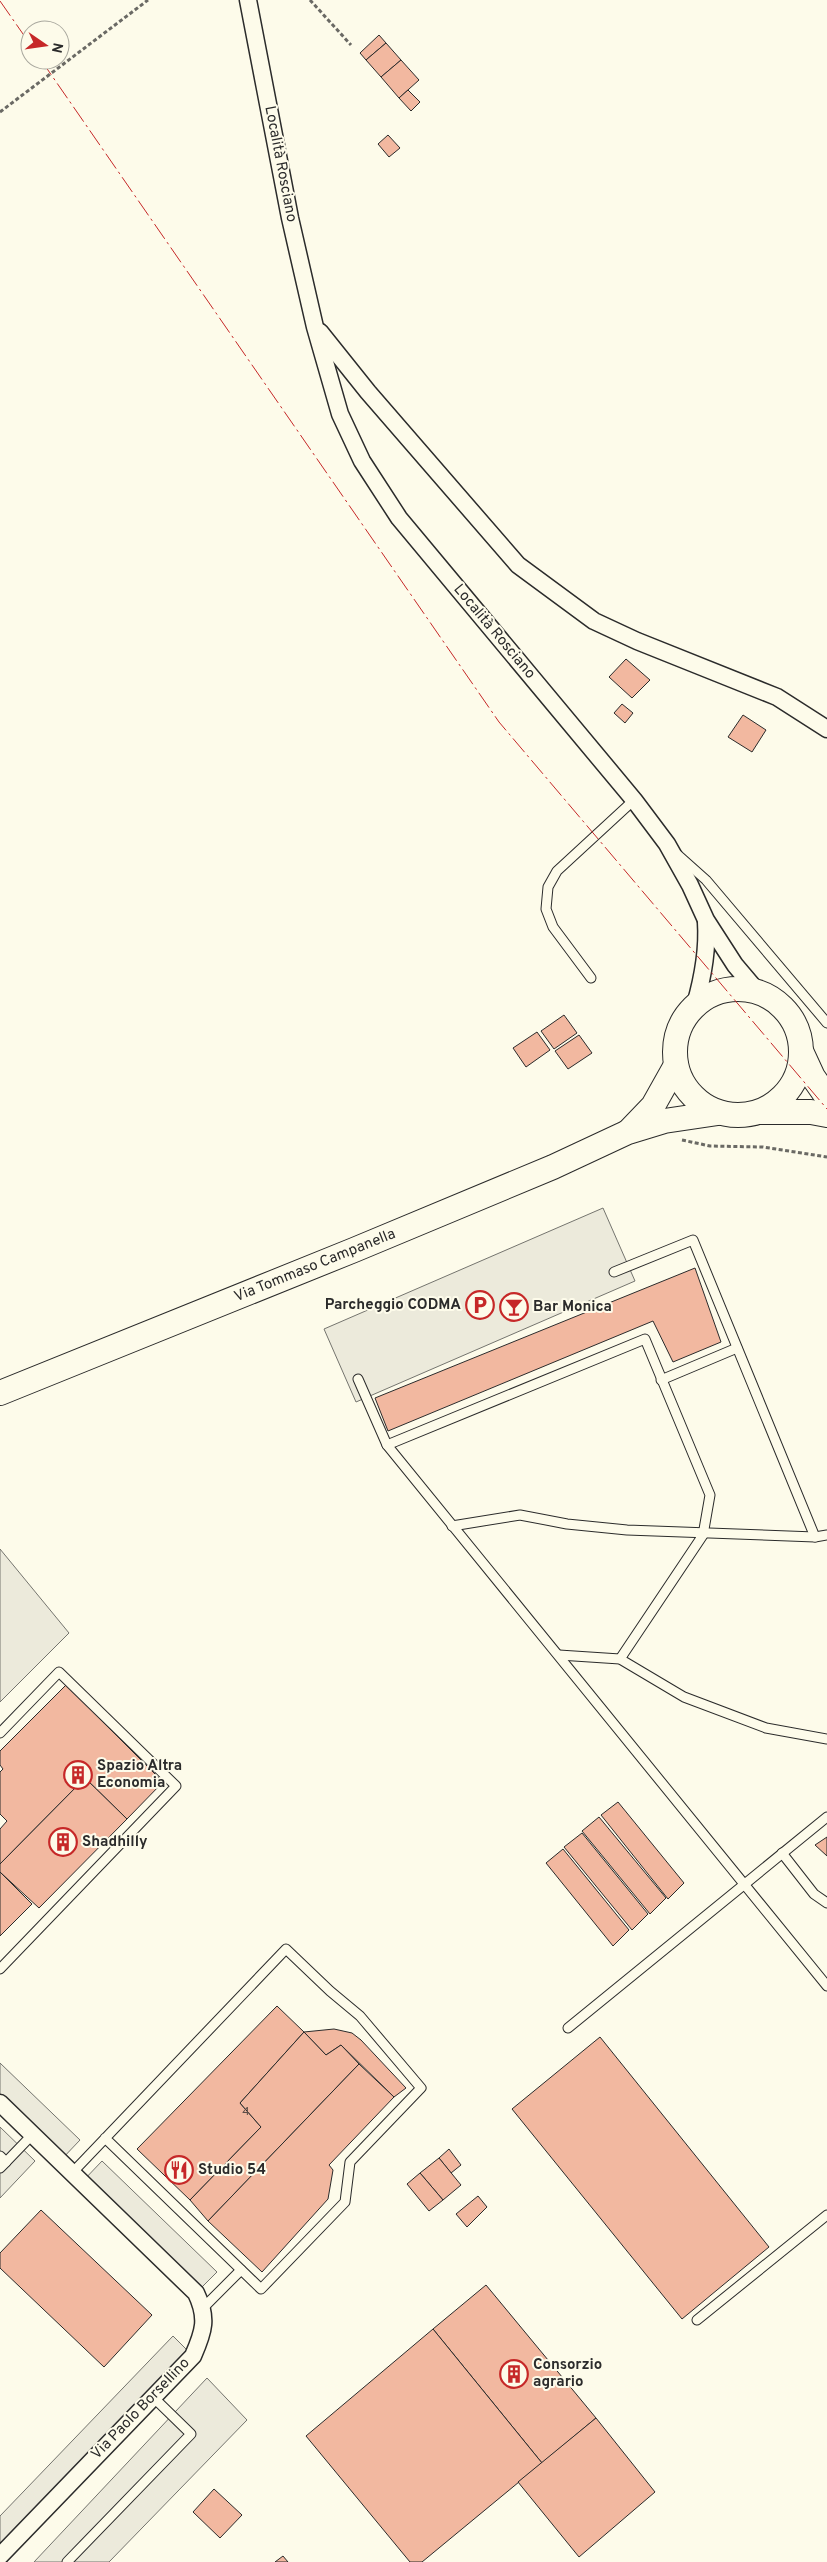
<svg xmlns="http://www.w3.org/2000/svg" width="827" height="2562" font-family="Overpass,sans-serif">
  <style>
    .parking { fill: #eceadb; stroke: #74746e }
    .building { fill: #f2b8a0; stroke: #2b2b2b }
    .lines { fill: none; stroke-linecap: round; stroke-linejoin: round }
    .service-casing { stroke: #2b2b2b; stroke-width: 11 }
    .minor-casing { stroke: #2b2b2b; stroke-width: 19 }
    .secondary-casing { stroke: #2b2b2b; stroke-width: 26 }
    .path { stroke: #6a6964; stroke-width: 3; stroke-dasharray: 4 2.5; stroke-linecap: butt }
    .service { stroke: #fdfbea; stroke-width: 9 }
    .minor { stroke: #fdfbea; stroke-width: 16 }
    .secondary { stroke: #fdfbea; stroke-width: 24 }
    .power { stroke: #c62828; stroke-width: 1; stroke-dasharray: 18 4 2.5 4; stroke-linecap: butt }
    .labels { text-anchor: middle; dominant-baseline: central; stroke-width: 4; stroke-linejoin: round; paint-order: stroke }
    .number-label { font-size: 12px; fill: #5d4e48 }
    .street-label { font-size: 15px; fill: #2b2b2b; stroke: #fdfbea }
    .poi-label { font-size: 15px; font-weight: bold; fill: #2b2b2b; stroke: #fdfbea; text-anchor: start }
  </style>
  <rect width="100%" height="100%" fill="#fdfbea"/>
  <!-- parking -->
  <g class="parking">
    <polygon points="603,1208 635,1281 356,1402 324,1329"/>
    <polygon points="0,1549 69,1633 0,1702"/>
    <polygon points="0,2063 80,2140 60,2161 0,2103"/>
    <polygon points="0,2127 35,2161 0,2198"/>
    <polygon points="102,2161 217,2272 196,2293 82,2182"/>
    <polygon points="173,2336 193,2356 0,2556 0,2516"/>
    <polygon points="207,2378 247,2420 109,2562 34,2562"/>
  </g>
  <!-- building -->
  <g class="building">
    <polygon points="379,35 386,43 366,60 360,53"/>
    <polygon points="386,43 401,60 381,77 366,60"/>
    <polygon points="401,60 419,80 399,98 381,77"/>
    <polygon points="408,90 420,102 411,111 399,98"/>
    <polygon points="388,135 400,148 389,157 378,144"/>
    <polygon points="626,659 650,680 632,698 609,677"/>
    <polygon points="622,704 633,713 625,723 614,713"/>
    <polygon points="743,715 766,730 752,752 728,737"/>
    <polygon points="564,1015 577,1033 554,1049 541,1031"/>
    <polygon points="537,1032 550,1050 526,1067 513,1048"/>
    <polygon points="579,1035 592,1053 568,1069 555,1051"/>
    <polygon points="695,1268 721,1342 673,1362 653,1321 388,1431 375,1398"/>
    <polygon points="66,1685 163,1782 127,1819 85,1778 0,1864 0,1829 7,1821 0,1814 0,1772 3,1769 0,1765 0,1751"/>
    <polygon points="85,1778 127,1819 39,1908 0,1872 0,1864"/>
    <polygon points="618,1802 684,1883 668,1899 601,1815"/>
    <polygon points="599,1817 666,1898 650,1914 582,1831"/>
    <polygon points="582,1833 648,1914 632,1930 564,1847"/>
    <polygon points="827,1837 827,1856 815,1845"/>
    <polygon points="563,1849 629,1930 613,1946 546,1863"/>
    <polygon points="0,1872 32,1904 0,1936"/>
    <polygon points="277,2006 304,2032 240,2103 261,2127 190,2200 137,2149"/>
    <polygon points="334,2029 352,2033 361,2040 406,2088 394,2097 341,2045 326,2055 304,2032"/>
    <polygon points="304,2032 326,2055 341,2045 359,2064 208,2221 190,2200 261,2127 240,2103"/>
    <polygon points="600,2037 769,2247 682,2319 512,2109"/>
    <polygon points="359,2064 394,2097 329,2165 333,2170 328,2199 262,2272 208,2221"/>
    <polygon points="449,2149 461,2165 451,2173 439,2158"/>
    <polygon points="439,2158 461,2185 443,2200 420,2173"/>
    <polygon points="420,2173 443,2200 429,2211 407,2184"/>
    <polygon points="478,2196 487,2207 467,2227 456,2214"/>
    <polygon points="41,2210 152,2315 104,2367 0,2268 0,2253"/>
    <polygon points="486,2285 596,2418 542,2463 433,2329"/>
    <polygon points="433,2329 542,2463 422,2562 410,2562 306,2436"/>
    <polygon points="596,2418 655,2492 579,2557 518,2482"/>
    <polygon points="214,2489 242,2515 220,2538 193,2512"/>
    <polygon points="283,2556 288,2562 275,2562"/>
  </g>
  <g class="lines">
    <defs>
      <g id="service">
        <polyline points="678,855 706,880 827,1023"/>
        <polyline points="591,978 553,927 546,909 548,887 557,871 634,800"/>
        <polyline points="614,1272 693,1240 815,1537"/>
        <polyline points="358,1379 387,1445 827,1986"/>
        <polyline points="661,1380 737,1348"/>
        <polyline points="387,1445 645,1339 710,1495 703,1535 620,1659"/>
        <polyline points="452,1526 520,1515 567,1524 627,1530 815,1537 827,1535"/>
        <polyline points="559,1655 620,1659 684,1697 766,1728 827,1739"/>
        <polyline points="0,1733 59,1672 176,1786 0,1969"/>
        <polyline points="782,1853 814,1894 827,1903"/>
        <polyline points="568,2028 827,1817"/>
        <polyline points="0,2156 6,2162 0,2168"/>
        <polyline points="6,2162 32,2135"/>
        <polyline points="72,2173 286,1949 330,1991 360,2016 421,2088 350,2162 345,2202 261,2289 105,2138"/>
        <polyline points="203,2308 241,2270"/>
        <polyline points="697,2320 827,2215"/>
        <polyline points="67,2562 191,2434 153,2397"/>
      </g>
      <g id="minor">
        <polyline points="248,0 290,218 315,327 340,414 362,461 399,518 634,800 667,844 690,885 706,920 735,965 757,991"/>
        <polyline points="320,332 368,392 518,565 594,621 637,641 777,697 827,729"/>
        <path d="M695 1005C703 977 708 951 706 922"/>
        <path d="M0 2103 196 2293C208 2318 204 2331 193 2356L0 2556"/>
      </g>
      <g id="secondary">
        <circle cx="738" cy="1052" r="63"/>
        <polyline points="801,1051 813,1077 827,1097"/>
        <polyline points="760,1112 811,1112 827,1115"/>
        <polyline points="629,1131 653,1106 676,1065"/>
        <polyline points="0,1393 354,1250 553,1167 628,1132 664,1121 718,1113"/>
      </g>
    </defs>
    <!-- service casing -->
    <use href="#service" class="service-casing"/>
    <!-- minor casing -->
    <use href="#minor" class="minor-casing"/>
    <!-- secondary casing -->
    <use href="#secondary" class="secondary-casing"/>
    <!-- path -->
    <g class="path">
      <polyline points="310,0 351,45"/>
      <polyline points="0,112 148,0"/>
      <polyline points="682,1140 710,1146 763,1147 827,1157"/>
    </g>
    <!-- service -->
    <use href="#service" class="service"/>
    <!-- minor -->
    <use href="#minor" class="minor"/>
    <!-- secondary -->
    <use href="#secondary" class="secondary"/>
    <!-- power -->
    <g class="power">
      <polyline points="0,1 30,44"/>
      <polyline points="41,60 499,722 827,1109"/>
    </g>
  </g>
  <!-- icons -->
  <defs>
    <symbol id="parking-ring" viewBox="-11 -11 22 22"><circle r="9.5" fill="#fdfbea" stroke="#c62828" stroke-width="1.5"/><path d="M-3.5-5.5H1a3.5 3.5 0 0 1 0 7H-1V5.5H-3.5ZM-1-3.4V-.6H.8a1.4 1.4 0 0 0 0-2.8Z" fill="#c62828"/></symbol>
    <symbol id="bar-ring" viewBox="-11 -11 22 22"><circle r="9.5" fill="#fdfbea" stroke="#c62828" stroke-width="1.5"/><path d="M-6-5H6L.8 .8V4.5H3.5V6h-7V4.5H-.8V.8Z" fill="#c62828"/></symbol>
    <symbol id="building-ring" viewBox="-11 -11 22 22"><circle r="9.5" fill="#fdfbea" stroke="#c62828" stroke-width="1.5"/><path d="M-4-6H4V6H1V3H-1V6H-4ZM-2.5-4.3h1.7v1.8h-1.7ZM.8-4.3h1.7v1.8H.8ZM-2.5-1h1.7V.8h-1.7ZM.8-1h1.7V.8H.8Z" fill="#c62828"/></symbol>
    <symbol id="restaurant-ring" viewBox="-11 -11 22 22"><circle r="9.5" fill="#fdfbea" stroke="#c62828" stroke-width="1.5"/><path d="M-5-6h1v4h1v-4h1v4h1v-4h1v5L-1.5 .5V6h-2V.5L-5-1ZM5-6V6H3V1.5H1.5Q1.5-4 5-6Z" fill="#c62828"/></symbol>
  </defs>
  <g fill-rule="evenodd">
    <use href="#parking-ring" x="464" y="1289" width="32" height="32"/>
    <use href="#bar-ring" x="498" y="1291" width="32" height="32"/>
    <use href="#building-ring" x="62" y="1759" width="32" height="32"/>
    <use href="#building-ring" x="47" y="1826" width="32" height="32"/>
    <use href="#restaurant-ring" x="163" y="2154" width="32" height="32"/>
    <use href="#building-ring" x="498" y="2358" width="32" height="32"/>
  </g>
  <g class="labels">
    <!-- number labels -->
    <g class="number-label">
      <text x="246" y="2112">4</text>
    </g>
    <!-- street labels -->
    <g class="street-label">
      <text transform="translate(280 164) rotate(79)">Località Rosciano</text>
      <text transform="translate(494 632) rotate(50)">Località Rosciano</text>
      <text transform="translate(315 1266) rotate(-22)">Via Tommaso Campanella</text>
      <text transform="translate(141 2409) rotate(-46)">Via Paolo Borsellino</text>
    </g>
    <!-- poi labels -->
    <g class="poi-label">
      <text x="461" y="1305" text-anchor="end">Parcheggio CODMA</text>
      <text x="533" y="1307">Bar Monica</text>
      <text x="97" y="1766">Spazio Altra<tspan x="97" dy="17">Economia</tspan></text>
      <text x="82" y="1842">Shadhilly</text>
      <text x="198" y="2170">Studio 54</text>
      <text x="533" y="2365">Consorzio<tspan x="533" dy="17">agrario</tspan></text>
    </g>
  </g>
  <!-- north arrow -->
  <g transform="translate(45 45) rotate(103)"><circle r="24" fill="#fdfbea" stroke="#a9a89e"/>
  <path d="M0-4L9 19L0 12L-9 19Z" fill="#c62828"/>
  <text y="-8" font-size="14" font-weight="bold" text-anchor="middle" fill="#2b2b2b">N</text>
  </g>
</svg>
